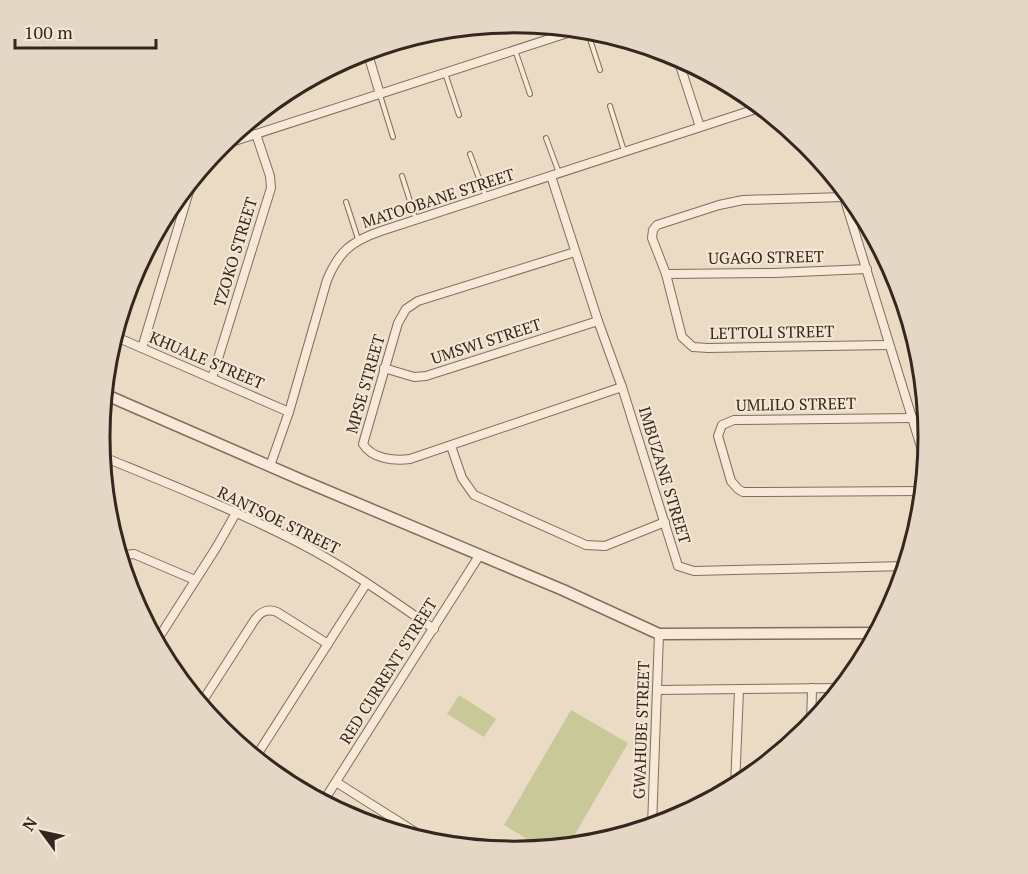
<svg xmlns="http://www.w3.org/2000/svg" width="1028" height="874" font-family="'PT Serif',serif">
  <style>
    .green { fill: #c8c899 }
    .lines { fill: none; stroke-linecap: round; stroke-linejoin: round }
    .service-casing { stroke: #846d5c; stroke-width: 6 }
    .minor-casing { stroke: #846d5c; stroke-width: 10 }
    .tertiary-casing { stroke: #846d5c; stroke-width: 13 }
    .service { stroke: #f6e9d7; stroke-width: 4 }
    .minor { stroke: #f6e9d7; stroke-width: 8 }
    .tertiary { stroke: #f6e9d7; stroke-width: 10 }
    .labels { text-anchor: middle; dominant-baseline: central; stroke-width: 4.5; stroke-linejoin: round; paint-order: stroke }
    .street-label { font-size: 16px; fill: #35271f; stroke: #f3e6d3 }
    .rim { fill: none; stroke: #35271f; stroke-width: 3 }
  </style>
  <rect width="100%" height="100%" fill="#ebdbc4"/>
  <!-- green -->
  <g class="green">
    <polygon points="459,695 496,719 484,737 447,714"/>
    <polygon points="571,710 628,743 568,846 544,849 504,825"/>
  </g>
  <g class="lines">
    <defs>
      <g id="service">
        <polyline points="587,30 600,70"/>
        <polyline points="515,50 530,94"/>
        <polyline points="445,73 459,115"/>
        <polyline points="380,95 393,137"/>
        <polyline points="610,106 624,151"/>
        <polyline points="546,138 559,173"/>
        <polyline points="470,154 486,197"/>
        <polyline points="402,176 416,220"/>
        <polyline points="346,202 358,239"/>
      </g>
      <g id="minor">
        <polyline points="367,51 380,94"/>
        <polyline points="677,56 700,127"/>
        <polyline points="219,146 580,29"/>
        <polyline points="551,176 598,321 622,387 678,566 694,571 906,566"/>
        <polyline points="840,184 926,463"/>
        <polyline points="844,197 743,200 719,205 657,225 653,230 652,238 666,274 682,337 693,347 708,348 888,345"/>
        <path d="M575 252 418 301 406 309 398 323 363 444C372 459 394 461 410 459L622 387"/>
        <polyline points="666,274 774,273 867,269"/>
        <polyline points="114,336 289,412"/>
        <polyline points="142,348 193,178"/>
        <polyline points="384,368 414,377 426,376 598,321"/>
        <polyline points="212,378 271,188 270,176 256,134"/>
        <polyline points="912,418 734,420 722,425 718,436 731,481 738,489 743,492 923,491"/>
        <polyline points="451,446 462,478 474,495 586,545 605,546 665,522"/>
        <path d="M101 456C169 484 238 511 303 545 349 569 392 600 434 629"/>
        <path d="M270 466 289 412 327 280C339 251 352 241 381 231L762 107"/>
        <polyline points="120,560 126,555 134,554 195,580"/>
        <polyline points="156,642 216,548 236,513"/>
        <polyline points="658,690 842,688"/>
        <path d="M200 705 252 624C258 614 265 607 277 612L328 644"/>
        <polyline points="811,726 812,688"/>
        <polyline points="255,758 366,584"/>
        <polyline points="336,782 434,844"/>
        <polyline points="735,787 739,690"/>
        <polyline points="323,802 479,556"/>
        <polyline points="652,826 659,634"/>
        <polyline points="391,831 398,821"/>
      </g>
      <polyline id="tertiary" points="104,394 304,481 563,590 659,634 877,633"/>
    </defs>
    <!-- service casing -->
    <use href="#service" class="service-casing"/>
    <!-- minor casing -->
    <use href="#minor" class="minor-casing"/>
    <!-- tertiary casing -->
    <use href="#tertiary" class="tertiary-casing"/>
    <!-- service -->
    <use href="#service" class="service"/>
    <!-- minor -->
    <use href="#minor" class="minor"/>
    <!-- tertiary -->
    <use href="#tertiary" class="tertiary"/>
  </g>
  <g class="labels">
    <!-- street labels -->
    <g class="street-label">
      <text transform="translate(438 198) rotate(-18)">MATOOBANE STREET</text>
      <text transform="translate(235 252) rotate(-73)">TZOKO STREET</text>
      <text transform="translate(766 257) rotate(-1)">UGAGO STREET</text>
      <text transform="translate(772 332) rotate(-1)">LETTOLI STREET</text>
      <text transform="translate(486 341) rotate(-18)">UMSWI STREET</text>
      <text transform="translate(207 360) rotate(23)">KHUALE STREET</text>
      <text transform="translate(365 384) rotate(-74)">MPSE STREET</text>
      <text transform="translate(796 404) rotate(-1)">UMLILO STREET</text>
      <text transform="translate(665 475) rotate(73)">IMBUZANE STREET</text>
      <text transform="translate(279 520) rotate(26)">RANTSOE STREET</text>
      <text transform="translate(388 671) rotate(-58)">RED CURRENT STREET</text>
      <text transform="translate(641 730) rotate(-88)">GWAHUBE STREET</text>
    </g>
  </g>
  <!-- crop -->
  <path d="M0 0H1028V874H0ZM110 437a404 404 0 1 1 808 0a404 404 0 1 1-808 0Z" fill="#e4d7c5" fill-rule="evenodd"/>
  <path class="rim" d="M110 437a404 404 0 1 1 808 0a404 404 0 1 1-808 0Z"/>
  <!-- north arrow -->
  <g transform="translate(42 832) rotate(303)" stroke="#f3e6d3" stroke-width="4.5" paint-order="stroke">
  <path d="M0-4.5L10 22L0 15L-10 22Z" fill="#35271f"/>
  <text y="-9" font-size="16" font-weight="bold" text-anchor="middle" fill="#35271f">N</text>
  </g>
  <!-- scale -->
  <path d="M15 39v9h141v-9" fill="none" stroke="#35271f" stroke-width="3"/>
  <text x="24" y="39" font-size="18" fill="#35271f" stroke="#f3e6d3" stroke-width="4.5" paint-order="stroke">100 m</text>
</svg>
